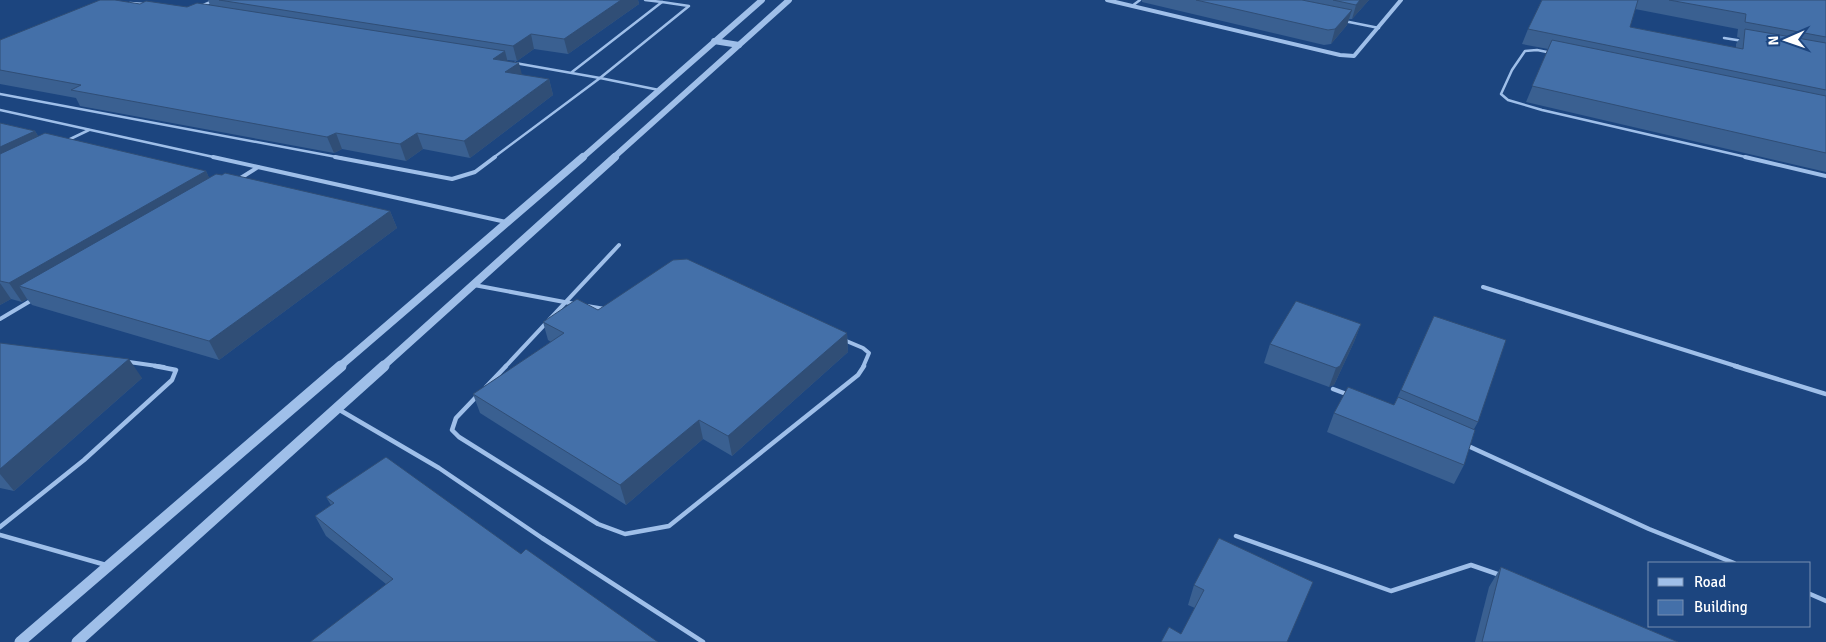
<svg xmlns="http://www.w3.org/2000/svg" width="1826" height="642" font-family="Signika,sans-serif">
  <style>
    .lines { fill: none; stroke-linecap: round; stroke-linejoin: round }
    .service-far2 { stroke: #9fbfe9; stroke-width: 2.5 }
    .service-far1 { stroke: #9fbfe9; stroke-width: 4 }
    .service { stroke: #9fbfe9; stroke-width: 4.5 }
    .minor { stroke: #9fbfe9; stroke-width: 4 }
    .tertiary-far2 { stroke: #9fbfe9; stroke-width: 6 }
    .tertiary-far1 { stroke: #9fbfe9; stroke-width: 8 }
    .tertiary { stroke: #9fbfe9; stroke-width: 11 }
    .wall { fill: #3a6091; fill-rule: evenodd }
    .shaded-wall { fill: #304e76 }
    .building { fill: #4470a9; stroke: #304e76 }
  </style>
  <rect width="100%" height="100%" fill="#1c457f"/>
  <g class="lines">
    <!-- service-far2 -->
    <g class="service-far2">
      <polyline points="645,0 662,2"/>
      <polyline points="130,3 145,4"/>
      <polyline points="201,6 215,0"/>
      <polyline points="1132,6 1140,0"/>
      <polyline points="1344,21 1379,28"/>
      <polyline points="1724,38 1743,41"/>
      <polyline points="1552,53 1537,50 1525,51 1512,70 1501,94 1508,100 1542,110 1750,158"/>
      <polyline points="572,72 662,2 689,6 600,78"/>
      <polyline points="600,78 659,90"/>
      <polyline points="0,94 342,158"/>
      <polyline points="0,110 218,158"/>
      <polyline points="66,141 89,130"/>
      <polyline points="493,158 600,78 515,63"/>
    </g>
    <!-- service-far1 -->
    <g class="service-far1">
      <polyline points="213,157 506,222"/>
      <polyline points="335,157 452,179 475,172 495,157"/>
      <polyline points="1745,157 1826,176"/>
      <polyline points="239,179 258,167"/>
      <polyline points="474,285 575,304"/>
      <polyline points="1483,287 1739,367"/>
      <polyline points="587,306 605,309"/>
      <polyline points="0,319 32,300"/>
      <polyline points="844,340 863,348 869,353 863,367"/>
      <polyline points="129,362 164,367"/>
      <polyline points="505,367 619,245"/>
    </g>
    <!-- service -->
    <g class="service">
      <polyline points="1735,366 1826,394"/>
      <polyline points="486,387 506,366"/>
      <polyline points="1333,389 1349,395"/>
      <polyline points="477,396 456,418 452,430 459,437 598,524 625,534 669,526 858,375 864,366"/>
      <polyline points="338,409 439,468 542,538 703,642"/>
      <polyline points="1466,445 1649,529 1734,563"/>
      <polyline points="0,527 84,460 172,380 176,370 155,366"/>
      <polyline points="0,535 106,565"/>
      <polyline points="1236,536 1391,591 1471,565 1500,575"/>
      <polyline points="1810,594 1826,601"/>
    </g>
    <!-- minor -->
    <polyline class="minor" points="1107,0 1340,55 1354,56 1401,0"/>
    <!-- tertiary-far2 -->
    <g class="tertiary-far2">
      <polyline points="714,41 739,45"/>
      <polyline points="582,158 762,0"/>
      <polyline points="613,158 789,0"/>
    </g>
    <!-- tertiary-far1 -->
    <g class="tertiary-far1">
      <polyline points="339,367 583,157"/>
      <polyline points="382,367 615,157"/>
    </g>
    <!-- tertiary -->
    <g class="tertiary">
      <polyline points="20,642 341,366"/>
      <polyline points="77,642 384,366"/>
    </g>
  </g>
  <!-- wall -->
  <g class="wall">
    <polygon points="208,0 638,0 639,4 568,54 534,49 517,61 507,60 508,62 522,75 549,79 553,95 470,158 423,149 406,161 342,149 334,153 80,106 76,98 0,84 0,40 140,4 187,7 210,5"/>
    <polygon points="1142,0 1369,0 1352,19 1349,19 1347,25 1331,44 1324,45 1142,2"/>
    <path d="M1542 0H1826V172L1526 102 1548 49 1522 44 1528 29ZM1635 9 1738 29 1737 37 1740 38 1736 44V48L1630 27Z"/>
    <polygon points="0,123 35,131 38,136 206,171 209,178 390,211 397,228 219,360 32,305 27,299 22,302 11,299 0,305"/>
    <polygon points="598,310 847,333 848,352 732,456 703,439 626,505 480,413 473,394 551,342 548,340 543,322"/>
    <polygon points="1434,316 1478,422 1474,429 1464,465 1454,484 1327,432 1334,413 1394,405"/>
    <polygon points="1361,324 1354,342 1334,385 1329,387 1264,363 1270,344"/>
    <polygon points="0,343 142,378 14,491 0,488"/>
    <polygon points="326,497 521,554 386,584 326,536 315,516 331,505"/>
    <polygon points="1501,567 1678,642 1475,642 1489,587"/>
    <polygon points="1313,582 1181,634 1195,608 1188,605 1194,585"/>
  </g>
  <!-- shaded-wall -->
  <g class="shaded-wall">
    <polygon points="621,0 638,0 639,4 568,54 564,39"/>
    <polygon points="1360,0 1369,0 1352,19 1356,5"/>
    <polygon points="1352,10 1347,25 1331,44 1335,29"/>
    <polygon points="531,34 534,49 517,61 513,46"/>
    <polygon points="505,51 509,67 493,59"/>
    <polygon points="519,63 523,79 505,72"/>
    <polygon points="549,79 553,95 470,158 464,141"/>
    <polygon points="35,131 45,147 0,169 0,147"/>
    <polygon points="336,133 342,149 334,153 327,137"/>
    <polygon points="417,133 423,149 406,161 400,144"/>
    <polygon points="206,171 214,188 19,286 27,299 22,302 9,283"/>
    <polygon points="390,211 397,228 219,360 209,341"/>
    <polygon points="0,283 11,299 0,305"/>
    <polygon points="1361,324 1354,342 1334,385 1329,387 1336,368"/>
    <polygon points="847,333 848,352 732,456 728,436"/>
    <polygon points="129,359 142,378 14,491 0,474 0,469"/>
    <polygon points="699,420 703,439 626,505 620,485"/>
  </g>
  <!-- building -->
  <g class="building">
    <polygon points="100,0 115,0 140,4 146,1 187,7 197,3 505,51 493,59 519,63 505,72 549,79 464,141 417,133 400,144 336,133 327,137 71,90 81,85 0,70 0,40"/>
    <polygon points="219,0 621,0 564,39 531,34 513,46"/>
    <polygon points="1196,0 1302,0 1352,10 1335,29 1328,30"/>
    <polygon points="1333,0 1360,0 1356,5"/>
    <polygon points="1542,0 1638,0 1630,27 1743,49 1745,29 1826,43 1826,90 1528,29"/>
    <polygon points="1669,0 1826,0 1826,37 1745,22 1746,14"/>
    <polygon points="1552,40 1826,96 1826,153 1532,86"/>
    <polygon points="0,123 35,131 0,147"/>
    <polygon points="45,133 206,171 9,283 0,281 0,154"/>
    <polygon points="225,173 390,211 209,341 19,286 216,174 222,175"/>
    <polygon points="687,259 847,333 728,436 699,420 620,485 473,394 564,333 543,322 577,299 598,310 673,260"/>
    <polygon points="1296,301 1361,324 1340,366 1336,368 1270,344"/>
    <polygon points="1434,316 1506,340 1478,422 1401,390"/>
    <polygon points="0,343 129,359 0,469"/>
    <polygon points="1348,387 1394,405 1398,397 1475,430 1464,465 1334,413"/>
    <polygon points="386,457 521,554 526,549 658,642 310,642 393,579 315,516 334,503 326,497"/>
    <polygon points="1219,538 1313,582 1287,642 1161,642 1169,627 1181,634 1204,590 1194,585"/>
    <polygon points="1501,567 1678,642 1482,642"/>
  </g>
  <!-- legend -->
  <rect x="1648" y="562" width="162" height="65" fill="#1c457f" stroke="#778fb2"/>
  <rect x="1658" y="578" width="25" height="8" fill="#9fbfe9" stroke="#778fb2"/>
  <text x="1694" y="587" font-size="15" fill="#ffffff">Road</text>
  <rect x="1658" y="600" width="25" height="15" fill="#4470a9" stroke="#778fb2"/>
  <text x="1694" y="612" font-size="15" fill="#ffffff">Building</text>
  <!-- north arrow -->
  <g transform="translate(1786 40) rotate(268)" stroke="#1c457f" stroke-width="4" paint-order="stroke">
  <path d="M0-4L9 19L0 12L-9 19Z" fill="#ffffff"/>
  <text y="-8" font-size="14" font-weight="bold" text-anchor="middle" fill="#ffffff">N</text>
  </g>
</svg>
